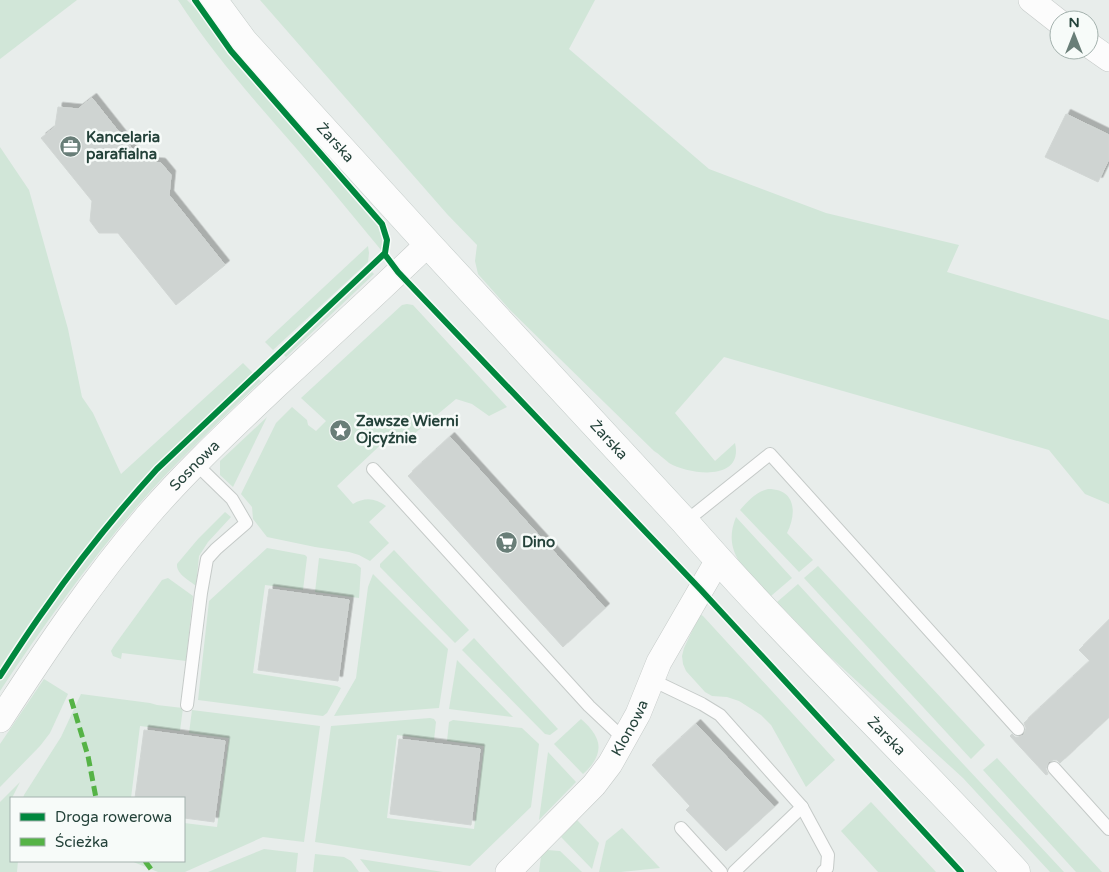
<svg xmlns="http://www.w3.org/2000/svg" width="1109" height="872" font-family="'Varela Round',sans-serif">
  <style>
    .green { fill: #d1e6d8 }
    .building { fill: #cfd4d2; stroke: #d1d6d4; filter: url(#shadow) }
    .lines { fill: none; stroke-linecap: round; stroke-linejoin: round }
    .lane-casing { stroke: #c5cac8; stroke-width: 14 }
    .street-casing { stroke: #c5cac8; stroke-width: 26 }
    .secondary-casing { stroke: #c3cbc8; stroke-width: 29 }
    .lane { stroke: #fcfcfc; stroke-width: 12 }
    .street { stroke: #fcfcfc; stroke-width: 25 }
    .secondary { stroke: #fcfcfc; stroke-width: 28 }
    .quiet { stroke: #55b346; stroke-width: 5; stroke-dasharray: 10 5; stroke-linecap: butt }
    .cycleway-casing { stroke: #f7fbf9; stroke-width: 9 }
    .cycleway { stroke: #00873e; stroke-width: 6 }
    .labels { text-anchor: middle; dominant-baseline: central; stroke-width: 5; stroke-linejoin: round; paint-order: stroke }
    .poi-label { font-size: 15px; font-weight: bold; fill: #24423a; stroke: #f7fbf9; text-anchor: start }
    .street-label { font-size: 15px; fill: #24423a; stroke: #f7fbf9 }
  </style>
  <defs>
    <filter id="shadow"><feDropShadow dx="4.5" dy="-4.5" stdDeviation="0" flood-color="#0004"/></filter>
  </defs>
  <rect width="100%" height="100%" fill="#e8edeb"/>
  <!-- green -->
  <g class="green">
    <polygon points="0,0 77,0 0,59"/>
    <path d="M178 0H187L197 10 326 160 376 214 386 231 388 248 386 256C356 220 327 184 296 148 255 101 212 53 178 0Z"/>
    <path d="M260 0H595L569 49 709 169 826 213 959 245 947 272 1109 320V504L1085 494 1049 450 724 357 675 413 715 461 735 443C744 482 690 475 669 463 664 459 659 454 654 451L510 310 478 274 475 261 477 245 447 214Z"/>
    <path d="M0 147 29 190 68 329 82 397 93 413 121 474 243 363 261 381C220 421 178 460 140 503 89 562 43 626 0 691Z"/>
    <polygon points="368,246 369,253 368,262 273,350 265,342"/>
    <polygon points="372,272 374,274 286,357 283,354"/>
    <path d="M407 304 413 305 507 407 489 416 472 404 456 399 402 444 390 436 337 486 353 504C365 497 375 498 386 506L369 522 389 543 370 561 359 555 349 552 315 547 267 537 253 519 252 507 241 494 276 423 292 407 307 420 308 425 316 431 326 421 301 398 402 305Z"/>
    <polygon points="267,417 233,487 220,475 220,461"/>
    <path d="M768 489C796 489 797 513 787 533L813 560 799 572 740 510C748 501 756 492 768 489Z"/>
    <path d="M225 512 231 517 208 542 199 556 196 586C189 580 176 574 177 564L198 539Z"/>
    <path d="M736 517 792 578 771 596C748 572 721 554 736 517Z"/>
    <polygon points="267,548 305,555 307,557 303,590 265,585 253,673 337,686 341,688 327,713 323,716 198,700 209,601"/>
    <polygon points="394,550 469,630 455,643 380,567 380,564"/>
    <polygon points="319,558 356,564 361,568 359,598 315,592"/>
    <polygon points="818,566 985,745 971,759 804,578"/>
    <polygon points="373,574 448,649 439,708 334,716 356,678 368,587"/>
    <polygon points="168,578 193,596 186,661 122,653 121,659 113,656 111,651 114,646 162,580"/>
    <polygon points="798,584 937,736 1064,872 1050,872 963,778 825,652 777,602"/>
    <polygon points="700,614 703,616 835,760 806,787 771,725 761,715 739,701 727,697 712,696 705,692 686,671 683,664 682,656 684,648"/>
    <polygon points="474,638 558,729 550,735 545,734 462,650"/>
    <polygon points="457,660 513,717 449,709"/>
    <polygon points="44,679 68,694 50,733 40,746 0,787 0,744"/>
    <polygon points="81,694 150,703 157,705 183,708 180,731 140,726 131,798 23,798 24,795 61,737"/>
    <polygon points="192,710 320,726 304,842 263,837 185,872 158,872 131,861 184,861 184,823 217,827 229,738 189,733"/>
    <polygon points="430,718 434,719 436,722 434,740 397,735 387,818 474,829 484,746 447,741 449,722 453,720 522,728 539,744 531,807 470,866 315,842 331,726"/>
    <path d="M581 719C603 738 605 754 583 774L554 744Z"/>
    <polygon points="548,752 576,782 539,820"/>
    <polygon points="997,758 1102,872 1076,872 983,770"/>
    <polygon points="20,782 12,798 11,798 11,861 18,861 17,872 0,872 0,802"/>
    <polygon points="871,802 936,872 878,872 841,831"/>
    <polygon points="577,820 599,843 592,869 561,837"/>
    <polygon points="622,828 660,868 621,872 599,872 606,841"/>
    <polygon points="264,849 298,853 296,872 208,872"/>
    <polygon points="547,850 560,851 582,872 539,872 541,856"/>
    <polygon points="315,854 344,857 351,861 359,872 313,872"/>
    <polygon points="360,859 443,872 370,872"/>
  </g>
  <!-- building -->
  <g class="building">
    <polygon points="92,98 142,161 161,163 171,175 169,195 225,265 176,305 118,233 99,233 90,221 92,201 41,138 55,127 58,107 78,109"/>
    <polygon points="1066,114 1109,135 1109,159 1098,182 1045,157"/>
    <polygon points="450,437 605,608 563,647 408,476"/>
    <polygon points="269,589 349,600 338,681 258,670"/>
    <polygon points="1109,620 1109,717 1060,763 1057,760 1053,760 1048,762 1046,769 1048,774 1046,775 1010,736 1012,734 1015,737 1019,737 1024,735 1026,728 1024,723 1090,661 1079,650"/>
    <polygon points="696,724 774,807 726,851 686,810 690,806 652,765"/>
    <polygon points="144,730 225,741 214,822 184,818 184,798 135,798"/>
    <polygon points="399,739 480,749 471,825 390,814"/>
  </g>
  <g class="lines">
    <defs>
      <g id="lane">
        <polyline points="373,469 589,706 624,739"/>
        <polyline points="685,522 770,454 1018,729"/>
        <polyline points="652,680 702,704 720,715 802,807 734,872"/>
        <polyline points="187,705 201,593 207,559 216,549 246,523 232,499 196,464"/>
        <polyline points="1054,768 1109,829"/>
        <polyline points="802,807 828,855 827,868 823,872"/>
        <polyline points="681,828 721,872"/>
      </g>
      <g id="street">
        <polyline points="1031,0 1059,22"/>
        <polyline points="1089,45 1109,59"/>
        <path id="s1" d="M0 720C46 649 93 579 148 515 188 469 232 428 276 386 327 339 378 292 428 244"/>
        <path id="s2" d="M508 872 594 785 610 764 638 714 659 662 718 560"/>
      </g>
      <g id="secondary">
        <path id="s3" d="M213 0 244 42 428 244 685 522C790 643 908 753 1016 872"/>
      </g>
    </defs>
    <!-- lane casing -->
    <use href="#lane" class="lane-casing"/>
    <!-- street casing -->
    <use href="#street" class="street-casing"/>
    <!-- secondary casing -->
    <use href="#secondary" class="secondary-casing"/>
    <!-- lane -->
    <use href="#lane" class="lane"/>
    <!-- street -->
    <use href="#street" class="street"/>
    <!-- secondary -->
    <use href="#secondary" class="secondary"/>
    <!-- quiet -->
    <g class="quiet">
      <polyline points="71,699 88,756 96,798"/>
      <polyline points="145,861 153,872"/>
    </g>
    <defs>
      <g id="cycleway">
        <polyline points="386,256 398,272 701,590 961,872"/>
        <path d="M0 676C15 653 29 631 45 609 79 560 117 513 157 469L385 253 387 240 382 224 231 51 195 0"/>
      </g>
    </defs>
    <!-- cycleway casing -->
    <use href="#cycleway" class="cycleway-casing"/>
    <!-- cycleway -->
    <use href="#cycleway" class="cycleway"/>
  </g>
  <!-- icons -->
  <defs>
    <symbol id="office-disc" viewBox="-11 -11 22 22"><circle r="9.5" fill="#697e78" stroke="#f7fbf9"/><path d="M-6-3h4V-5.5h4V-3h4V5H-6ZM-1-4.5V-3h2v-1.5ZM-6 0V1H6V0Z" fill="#fff"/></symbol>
    <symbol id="sight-disc" viewBox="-11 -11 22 22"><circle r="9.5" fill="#697e78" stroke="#f7fbf9"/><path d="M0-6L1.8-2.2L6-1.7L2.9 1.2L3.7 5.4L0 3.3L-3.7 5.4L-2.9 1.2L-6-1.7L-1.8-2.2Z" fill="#fff"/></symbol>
    <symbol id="supermarket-disc" viewBox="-11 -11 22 22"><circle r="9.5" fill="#697e78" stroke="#f7fbf9"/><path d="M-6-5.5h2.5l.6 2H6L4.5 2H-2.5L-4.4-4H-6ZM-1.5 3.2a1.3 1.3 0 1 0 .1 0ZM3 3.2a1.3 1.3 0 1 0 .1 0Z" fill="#fff"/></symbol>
  </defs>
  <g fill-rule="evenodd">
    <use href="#office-disc" x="58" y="134" width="25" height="25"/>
    <use href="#sight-disc" x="328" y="418" width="25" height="25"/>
    <use href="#supermarket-disc" x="494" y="530" width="25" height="25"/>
  </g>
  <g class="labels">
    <!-- poi labels -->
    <g class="poi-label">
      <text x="86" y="137">Kancelaria<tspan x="86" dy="17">parafialna</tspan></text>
      <text x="356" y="421">Zawsze Wierni<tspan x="356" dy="17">Ojcyźnie</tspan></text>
      <text x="522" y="542">Dino</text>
    </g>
    <!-- street labels -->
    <g class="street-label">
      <text stroke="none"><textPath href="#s3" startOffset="188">Żarska</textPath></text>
      <text stroke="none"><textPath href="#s3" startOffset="592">Żarska</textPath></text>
      <text stroke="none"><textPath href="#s1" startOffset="321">Sosnowa</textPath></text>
      <text stroke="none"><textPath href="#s2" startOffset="190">Klonowa</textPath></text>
      <text stroke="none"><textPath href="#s3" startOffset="998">Żarska</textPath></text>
    </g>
  </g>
  <!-- legend -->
  <rect x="10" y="797" width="175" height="65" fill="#f7fbf9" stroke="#a3b1ad"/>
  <rect x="20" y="813" width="25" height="8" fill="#00873e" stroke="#a3b1ad"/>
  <text x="55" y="822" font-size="15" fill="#24423a">Droga rowerowa</text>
  <rect x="20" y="838" width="25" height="8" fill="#55b346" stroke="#a3b1ad"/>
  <text x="55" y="847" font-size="15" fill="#24423a">Ścieżka</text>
  <!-- north arrow -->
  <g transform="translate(1074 35)"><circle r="24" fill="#f7fbf9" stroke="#a3b1ad"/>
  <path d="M0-4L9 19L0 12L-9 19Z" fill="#697e78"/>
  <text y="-8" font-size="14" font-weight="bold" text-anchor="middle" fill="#24423a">N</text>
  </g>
</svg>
